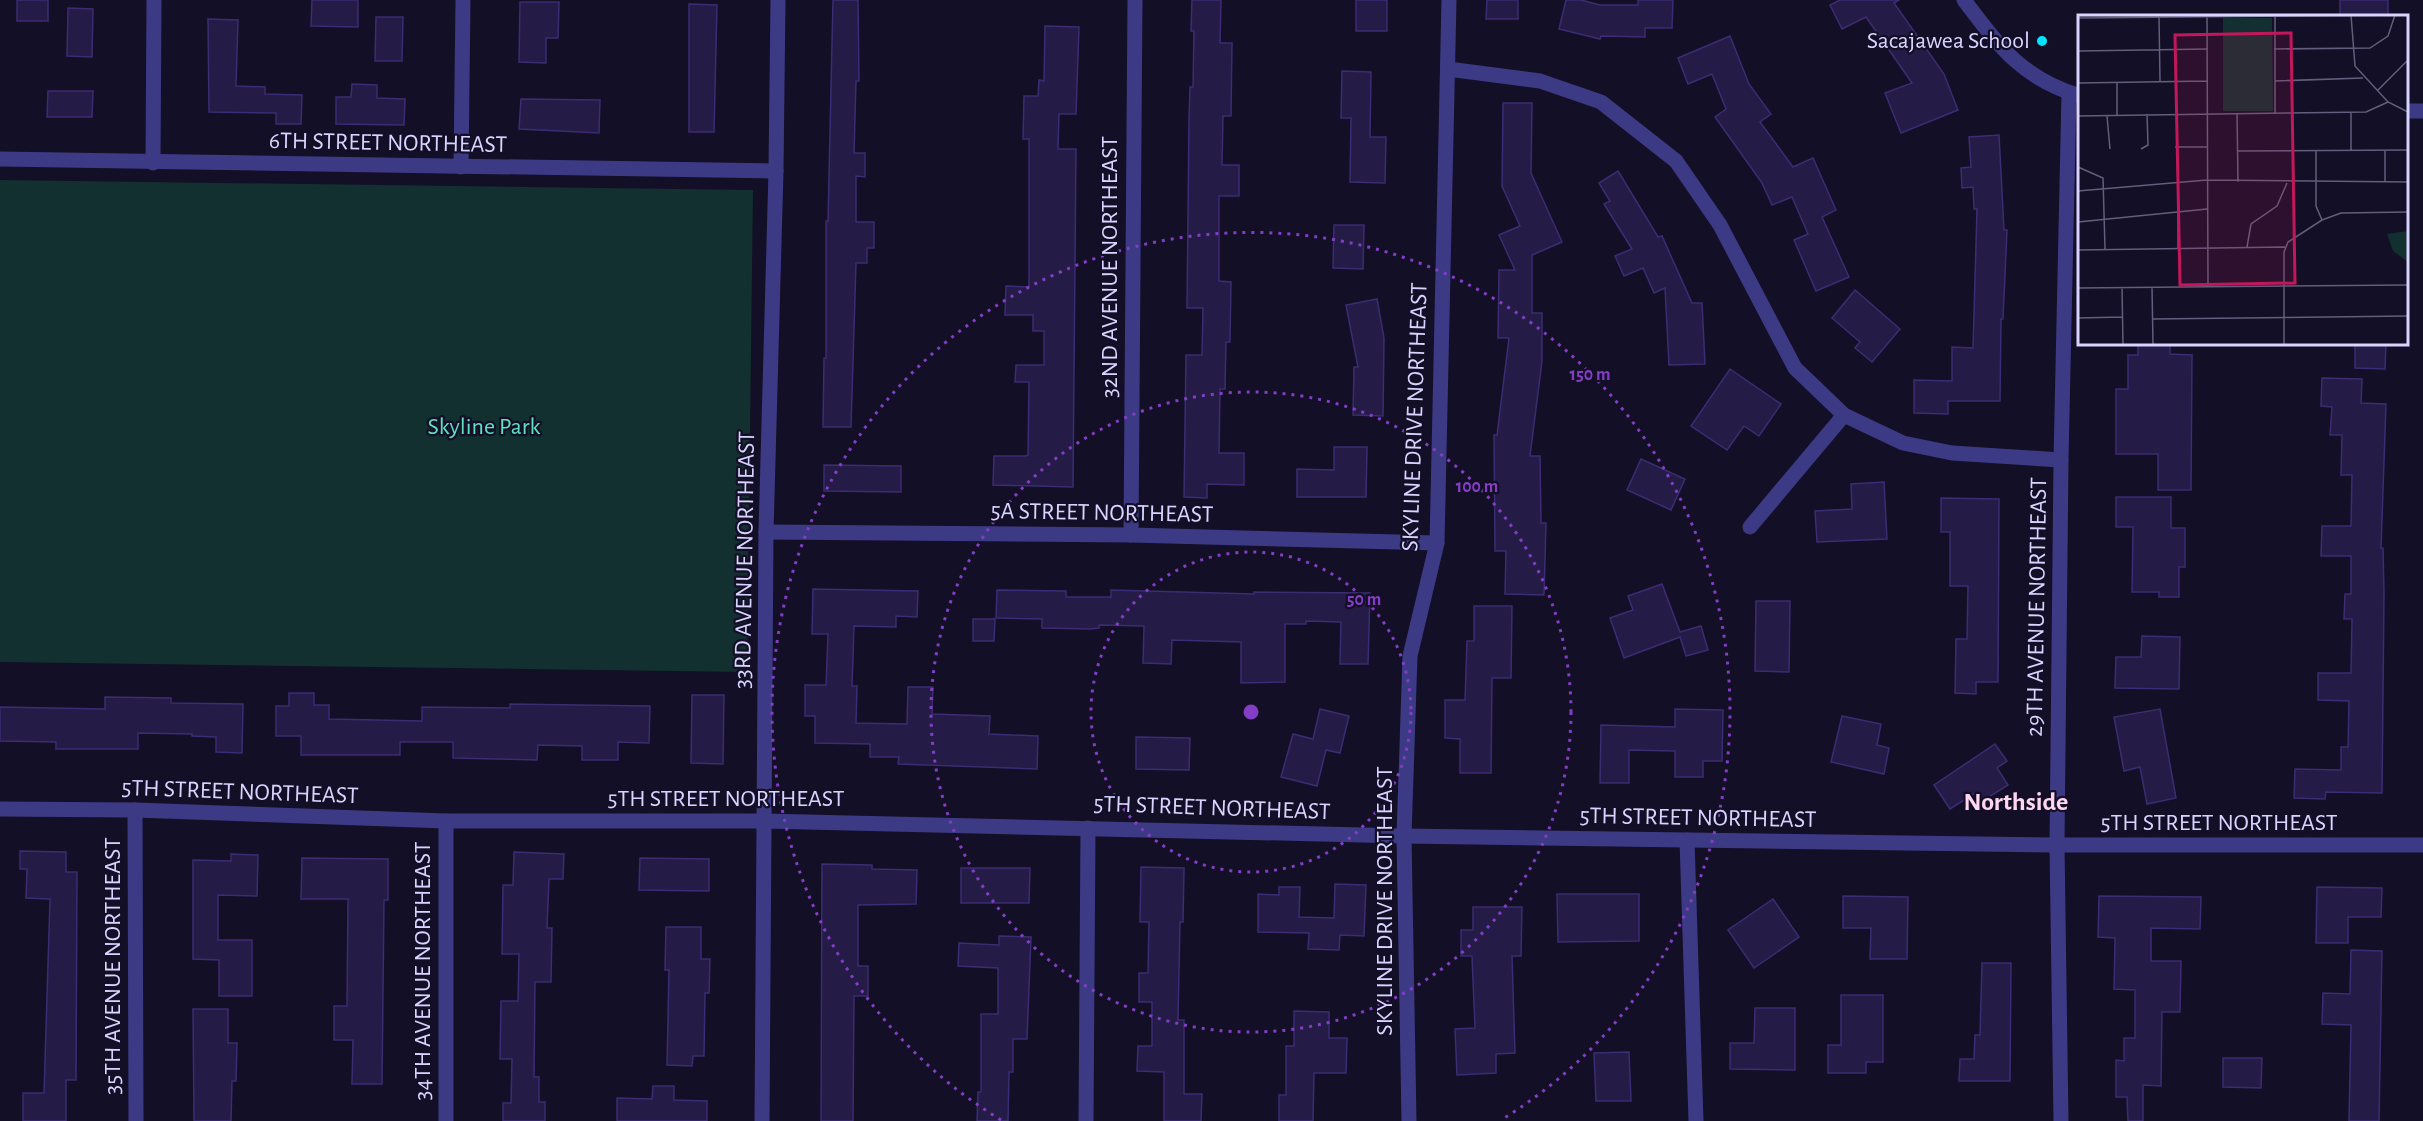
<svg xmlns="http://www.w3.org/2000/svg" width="2423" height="1121" font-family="'Alegreya Sans',sans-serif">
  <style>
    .green { fill: #12302f }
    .building { fill: #241b47; stroke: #3b2d73; stroke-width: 1.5 }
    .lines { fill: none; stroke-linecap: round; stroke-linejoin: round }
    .minor { stroke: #3d3a85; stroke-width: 15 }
    .ring { fill: none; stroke: #843dc5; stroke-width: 3; stroke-dasharray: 3 6 }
    .poi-dot { fill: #00e5ff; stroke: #130f26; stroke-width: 2 }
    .labels { text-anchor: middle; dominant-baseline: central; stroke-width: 4.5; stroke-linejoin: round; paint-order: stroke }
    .poi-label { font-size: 24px; fill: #d9d4ff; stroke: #130f26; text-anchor: end }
    .street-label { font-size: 24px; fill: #d9d4ff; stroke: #130f26 }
    .park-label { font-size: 24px; fill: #5fe0c0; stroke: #130f26 }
    .neighbourhood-label { font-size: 26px; font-weight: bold; fill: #ffd6f0; stroke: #130f26 }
    .inset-road { fill: none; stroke: #625e7d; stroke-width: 1.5 }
    .view { fill: #c2185b; fill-opacity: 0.15; stroke: #c2185b; stroke-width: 3 }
    .inset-edge { fill: none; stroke: #d9d4ff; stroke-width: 3 }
    .centre { fill: #843dc5; stroke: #130f26; stroke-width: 3 }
    .ring-label { font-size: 18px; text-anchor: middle; font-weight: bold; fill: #843dc5; stroke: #130f26; stroke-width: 4.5; stroke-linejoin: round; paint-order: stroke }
  </style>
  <rect width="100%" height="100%" fill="#130f26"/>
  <!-- green -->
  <polygon class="green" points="0,180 753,190 747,672 0,662"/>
  <!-- building -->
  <g class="building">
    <rect x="17" y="0" width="31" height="21"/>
    <polygon points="312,0 358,0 358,27 311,26"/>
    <polygon points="833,0 858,0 859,81 856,81 854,153 865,153 865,177 856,176 856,222 874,222 874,248 867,248 867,263 856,263 851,427 823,427 824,358 826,358 826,221 828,221"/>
    <polygon points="1192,0 1221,0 1220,43 1232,43 1231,116 1223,116 1222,165 1239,165 1239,196 1219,196 1219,281 1231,282 1230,342 1226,342 1225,389 1220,389 1219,453 1244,453 1244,485 1207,484 1207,498 1184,497 1186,355 1202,355 1203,308 1187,308 1189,120 1190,87 1193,87 1194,31 1191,31"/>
    <rect x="1356" y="0" width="31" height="31"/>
    <polygon points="1487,0 1518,0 1518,19 1486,19"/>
    <polygon points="1566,0 1581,0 1600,5 1638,5 1638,0 1673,0 1672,28 1645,28 1645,37 1601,36 1600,39 1559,29"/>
    <polygon points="1840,0 1899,0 1894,3 1944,74 1958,110 1901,133 1885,93 1912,83 1866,17 1842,29 1830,5"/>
    <rect x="2340" y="0" width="48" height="16"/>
    <polygon points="520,2 559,2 558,38 546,38 546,63 519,62"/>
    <polygon points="689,4 717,5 714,132 689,132"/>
    <polygon points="68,8 93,9 92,57 67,56"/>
    <polygon points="376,17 403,17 402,61 375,61"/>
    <polygon points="208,19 238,20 236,86 265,87 265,94 302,95 301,124 276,124 276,113 209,112"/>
    <polygon points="1045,26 1079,27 1076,114 1059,114 1058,149 1076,149 1073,487 993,485 994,456 1026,456 1028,455 1029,382 1015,382 1016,365 1044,365 1044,331 1033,331 1033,315 1005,315 1006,286 1029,287 1029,139 1023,139 1024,96 1038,96 1039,80 1044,81"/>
    <polygon points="1730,36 1749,84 1771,114 1760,122 1793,167 1813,158 1836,210 1822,217 1849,277 1816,291 1794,240 1808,234 1792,197 1772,205 1762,183 1715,117 1726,109 1712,74 1688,84 1678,58"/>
    <polygon points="1342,71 1371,72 1370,137 1386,137 1385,183 1350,182 1351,118 1341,118"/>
    <polygon points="352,84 377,85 377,98 405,99 404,125 336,124 336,97 351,97"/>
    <polygon points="48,91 93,91 92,117 47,117"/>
    <polygon points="521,99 600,100 599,133 519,129"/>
    <polygon points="1503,103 1532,103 1531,173 1562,242 1532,255 1532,313 1542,313 1542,361 1530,456 1540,456 1541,523 1546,523 1544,595 1505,594 1506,551 1495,551 1494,435 1497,435 1509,338 1498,338 1499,270 1515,270 1499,235 1520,226 1502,186"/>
    <polygon points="1999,135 2004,230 2007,230 2003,319 2001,319 2000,401 1948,401 1948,414 1914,413 1914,380 1952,381 1952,347 1973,348 1977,209 1974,209 1973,187 1962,188 1961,168 1971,167 1969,137"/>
    <polygon points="1618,171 1658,237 1662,236 1692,303 1702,303 1705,364 1669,365 1665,288 1654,293 1643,268 1624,276 1615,256 1632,249 1604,204 1610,201 1599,183"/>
    <polygon points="1334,225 1364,225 1363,269 1333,268"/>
    <polygon points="1855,290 1900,329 1872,362 1855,348 1860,342 1832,318"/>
    <polygon points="1377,299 1384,338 1383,416 1353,415 1354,367 1358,367 1346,305"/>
    <polygon points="2138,344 2170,344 2170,354 2192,355 2191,490 2158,490 2158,454 2116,454 2116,389 2128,389 2128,355 2138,355"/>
    <polygon points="2355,344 2386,344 2385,369 2355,368"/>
    <polygon points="1730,369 1781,404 1759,436 1744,426 1727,450 1691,426"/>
    <polygon points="2322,378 2362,379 2361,403 2386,404 2381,548 2383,548 2384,594 2382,793 2326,792 2325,799 2294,798 2295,769 2341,770 2341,747 2348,747 2349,701 2318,700 2318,673 2351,673 2352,619 2344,619 2345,594 2351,594 2351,556 2321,556 2322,526 2351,526 2352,475 2341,475 2342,435 2330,435 2332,407 2321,406"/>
    <polygon points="1334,447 1367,447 1366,497 1297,497 1297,469 1334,470"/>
    <polygon points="1641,459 1685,479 1671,510 1627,490"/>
    <polygon points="824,465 901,466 901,492 824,491"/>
    <polygon points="1884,482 1887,539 1817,542 1815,511 1852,509 1851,484"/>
    <polygon points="2116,497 2171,497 2171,528 2185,528 2185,567 2179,567 2179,597 2159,597 2159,592 2132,592 2133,527 2116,527"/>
    <polygon points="1941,498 1999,499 1998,682 1976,682 1976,694 1955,693 1956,639 1967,639 1968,586 1950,586 1950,532 1941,532"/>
    <polygon points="1662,584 1680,632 1701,626 1708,650 1686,656 1680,637 1624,658 1610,618 1633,610 1628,596"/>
    <polygon points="813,589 918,591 917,617 896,616 896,627 854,626 852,686 857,686 856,723 907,724 908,687 933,687 932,714 990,716 989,734 1038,736 1037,769 898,764 899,757 870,757 870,744 815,743 815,716 805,716 805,685 826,685 828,634 812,634"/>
    <polygon points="997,590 1066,591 1066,597 1111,597 1111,590 1254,594 1254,592 1370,593 1368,664 1340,664 1341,622 1306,621 1306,624 1285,624 1285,682 1241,683 1241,642 1172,640 1171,664 1143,663 1144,626 1099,625 1099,628 1090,629 1042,628 1042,619 996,618"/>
    <polygon points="1756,601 1790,601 1789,672 1755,671"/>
    <polygon points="1474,606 1512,606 1511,678 1492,678 1491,773 1460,773 1460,739 1445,738 1445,700 1465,700 1467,641 1474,641"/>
    <polygon points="973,619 995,619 994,641 973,641"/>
    <polygon points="2142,636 2180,637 2179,689 2115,688 2116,657 2141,657"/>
    <polygon points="289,693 314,693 314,705 329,705 329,719 422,721 422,707 510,708 510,704 650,706 649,743 618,742 618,760 582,760 582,746 538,745 537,760 453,758 453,742 400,742 400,755 301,755 301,736 276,736 276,706 289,706"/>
    <polygon points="692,695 724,695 723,764 691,763"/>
    <polygon points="105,697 171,698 171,703 243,704 242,753 216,752 216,737 192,736 192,734 138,733 138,749 56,749 56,742 0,741 0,707 105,709"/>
    <polygon points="1320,709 1349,716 1340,753 1326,750 1317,786 1281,777 1293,734 1313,739"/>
    <polygon points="1675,709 1723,710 1722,761 1703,761 1703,777 1675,777 1675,751 1629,750 1629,783 1600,783 1601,725 1675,727"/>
    <polygon points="2160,709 2176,798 2147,804 2140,767 2124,771 2114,717"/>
    <polygon points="1842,716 1881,724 1877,745 1889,748 1884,774 1831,762"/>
    <polygon points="1136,737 1190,738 1189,770 1136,769"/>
    <polygon points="1995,744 2007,761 1997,768 2008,785 1981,802 1975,793 1950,809 1934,785"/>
    <polygon points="20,851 66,852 66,872 77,872 76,1080 66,1080 66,1121 23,1121 23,1093 44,1093 50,899 26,898 27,869 20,869"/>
    <polygon points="514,852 564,854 563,879 549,879 547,928 552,928 551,982 535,982 534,1077 539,1077 539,1102 545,1102 545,1121 503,1121 503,1103 511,1103 512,1059 500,1059 501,1001 518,1001 519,954 502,954 503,885 513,885"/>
    <polygon points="231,854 258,855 257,896 218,895 218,940 252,940 252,996 219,996 219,960 193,959 193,860 231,861"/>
    <polygon points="302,858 388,859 388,900 384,900 382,1084 352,1084 353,1040 334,1040 334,1006 347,1006 348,899 301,899"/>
    <polygon points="640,858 709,859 709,891 639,890"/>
    <polygon points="822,864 872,865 872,869 917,870 916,904 858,905 858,966 868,966 868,996 854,996 853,1121 821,1121"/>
    <polygon points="1141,867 1184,868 1183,922 1180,922 1178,1020 1184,1020 1184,1094 1202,1094 1201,1121 1164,1121 1164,1072 1137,1071 1138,1046 1152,1046 1152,1002 1139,1002 1139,973 1148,973 1149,922 1140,922"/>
    <polygon points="961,868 1030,868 1029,903 961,903"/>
    <polygon points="1335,884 1366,885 1364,936 1340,935 1339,950 1308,949 1309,933 1258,932 1258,894 1279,895 1279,887 1300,887 1299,917 1334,918"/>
    <polygon points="2317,887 2382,888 2381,917 2348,917 2348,943 2316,943"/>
    <polygon points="1557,894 1639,894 1639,941 1558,942"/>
    <polygon points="1843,896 1908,897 1907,959 1870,959 1871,928 1843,928"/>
    <polygon points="2099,896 2201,897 2200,929 2151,928 2151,961 2181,961 2180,1012 2162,1012 2161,1086 2143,1085 2143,1121 2128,1121 2127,1097 2116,1097 2116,1060 2124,1061 2124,1038 2135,1038 2135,990 2114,989 2115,938 2098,937"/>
    <polygon points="1773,899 1799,937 1754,968 1728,930"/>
    <polygon points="1473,907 1522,907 1521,956 1512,956 1515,1053 1496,1054 1496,1073 1457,1075 1455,1029 1475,1028 1472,956 1461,956 1461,930 1473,930"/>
    <polygon points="666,927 701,927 701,959 710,959 709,993 705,993 704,1056 693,1056 692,1066 667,1065 669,970 665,970"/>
    <polygon points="999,936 1031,937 1027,1039 1013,1039 1013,1072 1009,1072 1008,1121 977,1121 978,1092 981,1092 981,1014 998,1014 998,968 958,966 959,943 999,945"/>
    <polygon points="2351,950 2382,951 2379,1121 2349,1121 2351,1025 2322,1024 2323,993 2350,994"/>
    <polygon points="1982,963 2011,963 2010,1081 1959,1081 1960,1059 1974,1059 1975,1035 1980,1035"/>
    <polygon points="1841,995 1883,995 1883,1062 1866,1062 1866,1073 1828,1073 1828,1045 1841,1045"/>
    <polygon points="1755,1008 1795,1008 1795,1070 1730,1069 1730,1043 1754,1043"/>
    <polygon points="193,1009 228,1009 228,1043 237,1043 236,1081 232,1081 231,1121 194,1121"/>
    <polygon points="1294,1011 1329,1012 1329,1038 1347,1038 1346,1073 1314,1073 1313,1121 1279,1121 1279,1095 1286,1095 1286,1046 1294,1046"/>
    <polygon points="1629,1052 1631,1101 1596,1101 1594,1053"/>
    <polygon points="2223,1058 2262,1058 2261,1088 2223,1087"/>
    <polygon points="653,1086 674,1086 674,1100 707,1101 707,1121 617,1121 617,1098 652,1099"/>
  </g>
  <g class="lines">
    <!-- minor -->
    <g class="minor">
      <path d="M1964 0C1999 46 2021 78 2080 96"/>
      <polyline points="1448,69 1540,81 1601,102 1676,161 1720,225 1795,368 1844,415 1903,443 1952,453 2061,460"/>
      <polyline points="2406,111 2423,111"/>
      <polyline points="0,159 776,171"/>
      <polyline points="153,163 154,0"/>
      <polyline points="461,167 463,0"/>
      <polyline points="1750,527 1844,415"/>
      <polyline points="766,532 1131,535 1437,543"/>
      <polyline points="1131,535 1135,0"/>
      <polyline points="0,809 135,810 446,821 764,821 1404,836 2057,845 2423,845"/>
      <polyline points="135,810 136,1121"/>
      <polyline points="446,821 446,1121"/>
      <polyline points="1687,840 1696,1121"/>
      <polyline points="762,1121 766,532 776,171 778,0"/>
      <polyline points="1086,1121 1088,828"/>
      <polyline points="1409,1121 1404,836 1410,656 1437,543 1449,0"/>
      <polyline points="2061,1121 2057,845 2061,460 2069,93"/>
    </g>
  </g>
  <!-- distance rings -->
  <g class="ring">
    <circle cx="1251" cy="712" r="160"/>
    <circle cx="1251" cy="712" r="320"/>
    <path d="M1001 1120A479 479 0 1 1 1501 1120"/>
  </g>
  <!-- markers -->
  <circle class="poi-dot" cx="2042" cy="41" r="6"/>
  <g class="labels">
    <!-- poi labels -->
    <g class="poi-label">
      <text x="2030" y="41">Sacajawea School</text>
    </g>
    <!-- street labels -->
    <g class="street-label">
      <text transform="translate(388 143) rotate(1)">6TH STREET NORTHEAST</text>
      <text transform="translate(1110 267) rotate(-90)">32ND AVENUE NORTHEAST</text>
      <text transform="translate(1415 417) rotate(-88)">SKYLINE DRIVE NORTHEAST</text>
      <text transform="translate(1102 513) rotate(1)">5A STREET NORTHEAST</text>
      <text transform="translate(745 560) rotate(-89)">33RD AVENUE NORTHEAST</text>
      <text transform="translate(2037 607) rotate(-89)">29TH AVENUE NORTHEAST</text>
      <text transform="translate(240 792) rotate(2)">5TH STREET NORTHEAST</text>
      <text x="726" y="799">5TH STREET NORTHEAST</text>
      <text transform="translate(1212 808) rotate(2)">5TH STREET NORTHEAST</text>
      <text transform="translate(1698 818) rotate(1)">5TH STREET NORTHEAST</text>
      <text x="2219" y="823">5TH STREET NORTHEAST</text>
      <text transform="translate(1385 901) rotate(-90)">SKYLINE DRIVE NORTHEAST</text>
      <text transform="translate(113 966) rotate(-90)">35TH AVENUE NORTHEAST</text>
      <text transform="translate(423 971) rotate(-90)">34TH AVENUE NORTHEAST</text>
    </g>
    <!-- park labels -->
    <g class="park-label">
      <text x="484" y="427">Skyline Park</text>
    </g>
    <!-- neighbourhood labels -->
    <g class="neighbourhood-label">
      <text x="2016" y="802">Northside</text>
    </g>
  </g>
  <!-- overview -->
  <g transform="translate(2078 15)">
    <rect width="330" height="330" fill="#130f26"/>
    <path d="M145 3H194L195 96H145ZM330 216V247L315 236 309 219Z" fill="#12302f"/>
    <path class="inset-road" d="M273 0 277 51 310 87 330 97M129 1 130 272M197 1V99M81 2 82 66M0 3 330 0M196 34 292 33 310 21 317 0M0 36 130 34M197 66 285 63M39 67V100M0 68 129 66M299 76 330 45M159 98 160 167M273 98V135M0 101 288 97 310 87M29 101 32 134M97 132H130M63 134 70 130 69 99M238 135V191L244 205M307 135V167M160 136 330 135M0 152 25 163 27 234M0 176 129 165 330 167M0 207 129 194M169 232 173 209 199 191 209 168M100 233V195M0 235 207 232M44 272 45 330M74 272 75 330M0 273 330 270M0 303 44 302M74 304 330 301M206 330V237L210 227 244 205 263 198 330 197"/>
    <path class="view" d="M213 18 217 268 102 270 97 20Z"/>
    <rect width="330" height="330" class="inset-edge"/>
  </g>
  <circle cx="1251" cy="712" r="9" class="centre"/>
  <g class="ring-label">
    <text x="1590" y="380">150 m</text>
    <text x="1477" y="492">100 m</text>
    <text x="1364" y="605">50 m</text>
  </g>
</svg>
